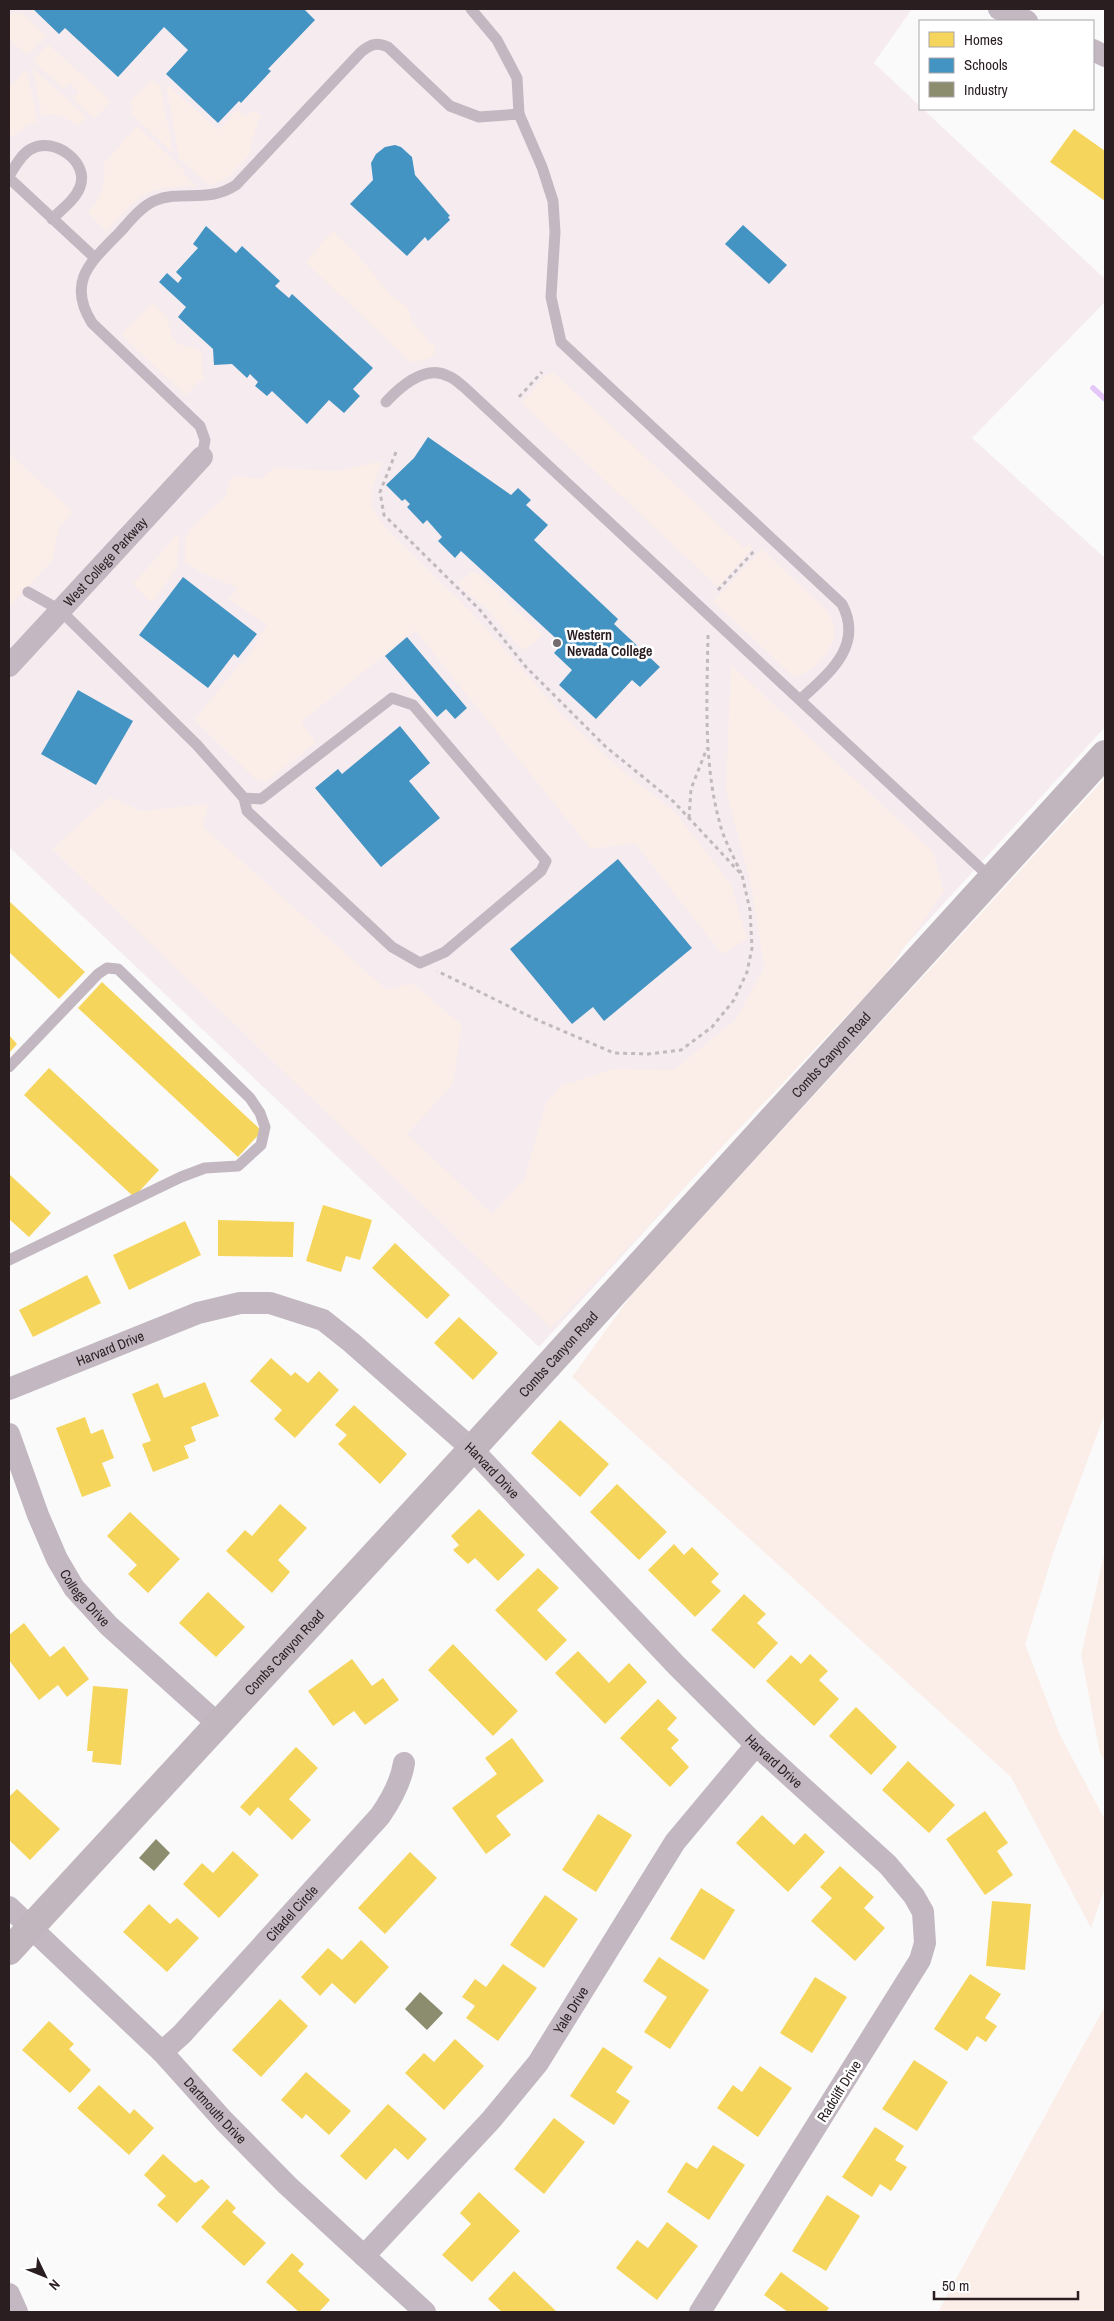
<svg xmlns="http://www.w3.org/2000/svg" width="1114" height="2321" font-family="'Archivo Narrow',sans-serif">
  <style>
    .built { fill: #f6ecef }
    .green { fill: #fbeee8 }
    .homes { fill: #f6d55c }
    .schools { fill: #4393c3 }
    .industry { fill: #8c8c6e }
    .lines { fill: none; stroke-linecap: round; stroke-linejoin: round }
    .stream { stroke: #e4c6f9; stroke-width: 5.5 }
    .path { stroke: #c0b9be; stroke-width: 3; stroke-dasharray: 4 4; stroke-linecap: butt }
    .lane { stroke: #c3b8c1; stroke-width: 11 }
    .street { stroke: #c3b8c1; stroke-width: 22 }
    .secondary { stroke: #c2b6be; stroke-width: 28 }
    .poi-dot { fill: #736b6d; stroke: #fff; stroke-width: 2 }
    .labels { text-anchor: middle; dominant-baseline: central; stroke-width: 5; stroke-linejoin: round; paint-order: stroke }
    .street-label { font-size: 14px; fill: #2a1e21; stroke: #fff }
    .poi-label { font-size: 14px; font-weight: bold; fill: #2a1e21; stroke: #fff; text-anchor: start }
  </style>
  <rect width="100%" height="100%" fill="#fafafa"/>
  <!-- built -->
  <polygon class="built" points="9,9 912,9 874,63 920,106 920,109 923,109 1105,279 1105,302 972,438 1105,558 1105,727 539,1347 9,847"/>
  <!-- green -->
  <g class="green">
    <polygon points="16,12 23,14 46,36 27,55 9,39 9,14"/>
    <polygon points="48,44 111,101 95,119 73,99 79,92 70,83 64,89 33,61"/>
    <path d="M32 67 86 117 78 126C64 116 59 112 42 116Z"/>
    <polygon points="26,69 38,122 27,125 13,137 9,133 9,88"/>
    <polygon points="152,80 160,85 173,153 130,113 134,109 130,102"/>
    <polygon points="166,84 218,130 237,110 246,117 253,110 261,116 258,121 248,156 226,179 209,185 179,158"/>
    <path d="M137 126 183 169 184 174 196 186C144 186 140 195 106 232L88 212C102 197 106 183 104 163Z"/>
    <polygon points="333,231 356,253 391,295 407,307 414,325 422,332 428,342 435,346 435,352 430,358 412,363 305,262"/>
    <polygon points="152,303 166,315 173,339 179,344 197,349 202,353 202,374 205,380 196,383 187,396 123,337 122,334"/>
    <polygon points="553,372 744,548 749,544 753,548 718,587 522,403 544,376"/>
    <polygon points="9,453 73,512 59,528 52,561 9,607"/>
    <polygon points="382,461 373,487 371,504 383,525 474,615 565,718 623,772 674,811 731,884 747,939 722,954 635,843 591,849 415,630 301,722 316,742 266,782 257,780 194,720 240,664 244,663 267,625 228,599 238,588 200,572 185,562 185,540 190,529 226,496 229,482 235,476 261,479 274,468 338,471"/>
    <polygon points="176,536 179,536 177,567 152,603 133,584"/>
    <path d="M762 549 827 611C831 619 836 628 834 637 829 655 811 674 794 677L713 601Z"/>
    <path d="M472 572 479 574 543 635 524 650C508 638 498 620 484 606 476 598 465 593 458 583Z"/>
    <polygon points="731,665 933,852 944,891 884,976 551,1328 52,849 110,797 141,811 208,804 203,827 387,990 412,983 462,1025 453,1084 407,1134 492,1214 524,1180 546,1103 561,1086 613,1069 674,1070 736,1019 764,968 752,889 726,790"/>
    <polygon points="1105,778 1105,1413 1055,1548 1025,1644 1060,1735 1105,1820 1105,1888 1091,1928 1011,1777 572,1377 632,1294"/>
    <polygon points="1105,1551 1105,1762 1100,1753 1081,1655"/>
    <polygon points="1105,2006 1105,2312 938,2312"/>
  </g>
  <!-- homes -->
  <g class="homes">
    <polygon points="1074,129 1105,151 1105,201 1050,162"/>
    <polygon points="9,901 85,972 59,999 9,952"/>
    <polygon points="102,982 262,1131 238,1157 78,1008"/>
    <polygon points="9,1035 17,1044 9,1053"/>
    <polygon points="49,1068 159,1170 134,1197 24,1095"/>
    <polygon points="9,1174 51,1213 29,1237 9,1219"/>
    <polygon points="323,1205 372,1220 360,1260 346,1256 341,1272 306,1261"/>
    <polygon points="218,1220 294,1222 293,1257 218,1256"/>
    <polygon points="185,1221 201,1255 129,1290 113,1255"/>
    <polygon points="395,1243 450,1295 427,1319 372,1268"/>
    <polygon points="87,1275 101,1303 33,1337 19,1310"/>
    <polygon points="459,1317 498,1353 473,1380 434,1343"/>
    <polygon points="271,1358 291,1376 295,1372 308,1383 319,1371 339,1390 295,1438 274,1419 282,1410 250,1381"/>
    <polygon points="205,1382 219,1416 191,1427 196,1441 184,1446 189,1458 153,1472 142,1444 151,1441 132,1394 158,1383 164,1398"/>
    <polygon points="354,1405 407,1454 380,1484 338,1444 347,1435 335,1425"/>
    <polygon points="85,1417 91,1434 103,1429 114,1458 102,1463 111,1486 82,1497 56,1428"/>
    <polygon points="560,1420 609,1464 580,1497 531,1453"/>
    <polygon points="617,1484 667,1532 639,1560 590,1512"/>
    <polygon points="280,1504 307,1528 278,1560 290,1572 272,1593 226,1551 245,1530 252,1536"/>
    <polygon points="479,1509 525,1555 498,1581 475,1558 468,1564 453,1550 459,1545 451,1536"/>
    <polygon points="130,1512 180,1559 148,1593 128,1574 137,1565 107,1536"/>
    <polygon points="674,1544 684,1555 692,1547 719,1574 711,1582 721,1591 695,1617 648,1570"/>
    <polygon points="538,1568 559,1588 537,1610 567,1640 546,1661 495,1610"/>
    <polygon points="208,1592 245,1627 216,1657 179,1623"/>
    <polygon points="744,1594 766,1614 757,1623 778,1643 754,1669 711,1630"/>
    <polygon points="24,1623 50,1657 64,1646 89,1679 67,1697 58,1685 39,1700 9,1660 9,1635"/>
    <polygon points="453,1644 518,1711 493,1736 428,1670"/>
    <polygon points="578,1651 609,1683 629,1663 647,1682 605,1724 555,1673"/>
    <polygon points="810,1654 828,1671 819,1680 839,1699 814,1726 766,1681 791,1655 801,1664"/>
    <polygon points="352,1659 372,1686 383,1678 399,1700 365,1725 354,1711 333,1726 308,1691"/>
    <polygon points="93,1686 128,1689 121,1765 92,1762 93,1751 87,1751"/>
    <polygon points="658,1699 677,1718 667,1729 679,1740 671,1748 689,1767 670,1787 620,1738"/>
    <polygon points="856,1707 897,1747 871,1775 829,1736"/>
    <polygon points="512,1738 544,1781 496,1816 511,1835 486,1854 452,1808 497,1774 485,1758"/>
    <polygon points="296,1747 318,1768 289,1799 311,1820 292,1840 258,1807 250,1816 240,1807"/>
    <polygon points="908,1761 955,1805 929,1833 882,1790"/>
    <polygon points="17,1789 60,1829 30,1860 9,1840 9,1797"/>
    <polygon points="985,1811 1008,1843 997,1851 1013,1875 985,1895 946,1839"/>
    <polygon points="598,1814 632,1835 596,1892 562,1870"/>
    <polygon points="762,1815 794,1845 805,1833 825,1852 788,1892 736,1843"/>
    <polygon points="233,1851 259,1875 219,1918 183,1884 202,1863 213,1873"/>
    <polygon points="410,1852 437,1878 385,1934 358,1908"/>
    <polygon points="840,1866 874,1897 864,1908 885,1928 855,1961 811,1921 832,1898 820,1887"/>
    <polygon points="701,1888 735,1910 704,1960 670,1939"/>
    <polygon points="545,1895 578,1919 544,1968 510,1945"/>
    <polygon points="992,1901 1031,1904 1025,1970 986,1966"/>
    <polygon points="149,1904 170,1924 177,1918 199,1938 167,1972 123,1932"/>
    <polygon points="361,1940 389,1967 355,2004 332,1983 320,1996 301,1977 328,1948 342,1960"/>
    <polygon points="659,1957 709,1990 670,2049 644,2032 667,1997 643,1981"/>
    <polygon points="503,1964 537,1988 498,2041 466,2018 475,2006 462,1997 475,1979 486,1987"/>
    <polygon points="970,1974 1001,1994 985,2018 997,2026 986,2042 977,2036 967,2051 934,2029"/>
    <polygon points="815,1977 847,1997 812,2053 780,2033"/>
    <polygon points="280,1999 308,2026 261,2077 232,2050"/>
    <polygon points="49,2021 74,2044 69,2049 91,2070 70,2093 22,2050"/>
    <polygon points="455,2039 484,2066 444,2110 405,2073 424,2053 434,2062"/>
    <polygon points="603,2047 633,2067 616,2092 630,2101 614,2125 570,2096"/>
    <polygon points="914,2060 948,2082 917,2131 882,2109"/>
    <polygon points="760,2066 792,2088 758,2137 717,2108 733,2085 742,2092"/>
    <polygon points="306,2072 351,2111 329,2135 306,2114 302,2119 281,2100"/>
    <polygon points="99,2085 130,2114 134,2109 154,2128 129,2155 77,2108"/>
    <polygon points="388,2104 427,2139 408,2160 395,2148 366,2180 340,2156"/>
    <polygon points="554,2118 585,2142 544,2194 514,2169"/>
    <polygon points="875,2127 904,2146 895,2160 907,2167 891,2191 880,2184 872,2197 842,2177"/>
    <polygon points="713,2145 745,2165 709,2220 667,2192 686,2162 697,2169"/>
    <polygon points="163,2154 195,2183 202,2179 210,2187 177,2223 157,2205 166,2196 144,2175"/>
    <polygon points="479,2192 520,2231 472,2282 442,2255 471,2224 460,2213"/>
    <polygon points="827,2195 860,2216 826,2271 792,2251"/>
    <polygon points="227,2199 236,2208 232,2212 266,2243 244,2266 201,2227"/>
    <polygon points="667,2222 698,2246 657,2300 616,2268 637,2240 648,2248"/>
    <polygon points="292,2253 304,2264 298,2271 330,2300 319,2312 299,2312 266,2282"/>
    <polygon points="514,2271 556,2311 555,2312 502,2312 488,2299"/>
    <polygon points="781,2272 829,2308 826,2312 788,2312 764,2295"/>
  </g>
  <!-- schools -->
  <g class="schools">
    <polygon points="33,9 304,9 315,20 268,69 271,71 241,103 239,101 218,123 166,74 188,50 164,27 118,77 65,28 59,34"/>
    <polygon points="395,145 401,147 412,157 415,175 450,216 448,217 450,220 428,241 425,237 407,256 350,204 373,180 371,163 376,154 385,147"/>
    <polygon points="743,225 787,265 769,284 725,244"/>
    <polygon points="206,226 236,253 242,246 280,281 275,286 289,298 292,294 373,368 353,389 360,396 344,413 329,400 307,424 272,391 267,396 255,386 258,382 250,374 247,378 232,364 214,365 213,349 178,317 186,307 159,282 167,273 178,283 182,278 176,272 198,248 193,244"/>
    <polygon points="428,437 511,495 518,488 531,500 526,505 548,525 534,540 618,619 614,624 660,667 640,687 632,680 596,719 559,685 572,670 554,653 562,644 461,551 455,558 438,541 442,537 427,520 423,524 407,507 410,504 405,499 402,501 386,485 414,458"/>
    <polygon points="183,577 257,634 238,658 234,654 208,688 139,635"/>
    <polygon points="407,637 467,708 455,719 446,709 437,717 385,656"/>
    <polygon points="78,690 133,721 96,785 41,754"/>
    <polygon points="400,726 430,763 409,781 440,818 381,867 315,788 338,769 342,774"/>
    <polygon points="618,859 692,948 604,1021 593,1007 572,1024 510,949"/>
  </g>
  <!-- industry -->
  <g class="industry">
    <polygon points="156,1839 170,1853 154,1871 139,1858"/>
    <polygon points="420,1992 443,2013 427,2030 405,2009"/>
  </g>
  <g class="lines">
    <!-- stream -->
    <polyline class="stream" points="1093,388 1105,399"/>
    <!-- path -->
    <g class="path">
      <polyline points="519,397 542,372"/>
      <polyline points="396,452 380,492 384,515 480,610 526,667 606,747 674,802 742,875 750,910 752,948 747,972 734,1000 712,1027 681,1050 648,1054 614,1053 535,1019 437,971"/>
      <polyline points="718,590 756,549"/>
      <path d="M708 635C707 697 703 763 720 824 724 840 734 857 741 873"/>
      <polyline points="689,818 691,789 707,748"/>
    </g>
    <!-- lane -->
    <g class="lane">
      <polyline points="471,9 497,40 517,78 519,114"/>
      <path d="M9 176C15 167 21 154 31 149 52 136 90 161 80 187 75 200 62 209 52 219"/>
      <polyline points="9,178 95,258"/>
      <path d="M386 402C400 387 425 364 448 376 454 378 459 383 464 387L991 878"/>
      <path d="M202 457 205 440 200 426 92 323C66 281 91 262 120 232 130 221 141 207 154 201 183 189 207 204 236 185L361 52C371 44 376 42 388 47L450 106 479 117 519 114 542 167 553 201 555 232 551 297 561 342 842 604C864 646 829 673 801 699"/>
      <polyline points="28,592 60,610 197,745 244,798 247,811 392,947 420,963 445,952 541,871 546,861 413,705 392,698 261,799 244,798"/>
      <polyline points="9,1067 98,974 107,968 118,969 250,1098 260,1113 265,1127 261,1145 238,1166 205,1168 181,1177 9,1260"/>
    </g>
    <!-- street -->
    <g class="street">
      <polyline points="999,9 1027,21"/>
      <polyline points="1093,50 1105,56"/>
      <path id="s1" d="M9 666 202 457"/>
      <path id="s2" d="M9 1389 198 1313 240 1303H270L323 1320 352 1343 472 1449 677 1666 756 1745 888 1865 914 1896 923 1912 925 1943 920 1960 700 2312"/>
      <path id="s3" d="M9 1434 38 1515 57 1559 74 1588 109 1626 218 1724"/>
      <path id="s4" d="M9 1907 162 2052 224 2121 287 2185 425 2312"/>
      <path id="s5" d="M162 2052 182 2034 380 1816C391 1800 401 1783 404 1763"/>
      <path id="s6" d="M364 2256 491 2120 538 2063 675 1842 756 1745"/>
      <polyline points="9,2294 17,2312"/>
    </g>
    <!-- secondary -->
    <path class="secondary" id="s7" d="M9 1951 472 1449 1105 754"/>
  </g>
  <!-- markers -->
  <circle class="poi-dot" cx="557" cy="643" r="5"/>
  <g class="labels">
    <!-- street labels -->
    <g class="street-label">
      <text stroke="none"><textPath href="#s1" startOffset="142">West College Parkway</textPath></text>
      <text stroke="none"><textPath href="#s7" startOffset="1216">Combs Canyon Road</textPath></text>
      <text stroke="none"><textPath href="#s2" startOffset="109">Harvard Drive</textPath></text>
      <text stroke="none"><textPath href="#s7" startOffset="811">Combs Canyon Road</textPath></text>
      <text stroke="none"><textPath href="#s2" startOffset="559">Harvard Drive</textPath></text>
      <text stroke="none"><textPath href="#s3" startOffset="182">College Drive</textPath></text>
      <text stroke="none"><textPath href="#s7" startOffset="406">Combs Canyon Road</textPath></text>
      <text stroke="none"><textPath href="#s2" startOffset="964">Harvard Drive</textPath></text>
      <text stroke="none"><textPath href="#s5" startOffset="190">Citadel Circle</textPath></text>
      <text stroke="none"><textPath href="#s6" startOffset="322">Yale Drive</textPath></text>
      <text transform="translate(839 2091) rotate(-58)">Radcliff Drive</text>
      <text stroke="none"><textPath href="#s4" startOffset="290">Dartmouth Drive</textPath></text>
    </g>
    <!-- poi labels -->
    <g class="poi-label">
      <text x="567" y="635">Western<tspan x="567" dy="16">Nevada College</tspan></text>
    </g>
  </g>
  <!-- border -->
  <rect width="1114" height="2321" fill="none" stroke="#2a1e21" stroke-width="20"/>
  <!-- legend -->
  <rect x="919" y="20" width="175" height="90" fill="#ffffff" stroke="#aaa5a6"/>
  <rect x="929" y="32" width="25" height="15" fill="#f6d55c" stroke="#aaa5a6"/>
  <text x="964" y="45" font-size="15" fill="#2a1e21">Homes</text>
  <rect x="929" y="58" width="25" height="15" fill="#4393c3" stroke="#aaa5a6"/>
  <text x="964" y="70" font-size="15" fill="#2a1e21">Schools</text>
  <rect x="929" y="82" width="25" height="15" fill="#8c8c6e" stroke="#aaa5a6"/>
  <text x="964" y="95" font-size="15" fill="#2a1e21">Industry</text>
  <!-- north arrow -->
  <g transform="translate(45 2276) rotate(133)" stroke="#ffffff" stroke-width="4" paint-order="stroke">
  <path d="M0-4L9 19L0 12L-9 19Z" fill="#2a1e21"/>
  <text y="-8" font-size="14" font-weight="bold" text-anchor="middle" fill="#2a1e21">N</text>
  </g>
  <!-- scale -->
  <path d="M934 2291v8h144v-8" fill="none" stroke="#2a1e21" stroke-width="2.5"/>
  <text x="942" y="2291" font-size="15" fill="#2a1e21" stroke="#ffffff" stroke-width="4" paint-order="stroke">50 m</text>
</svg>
